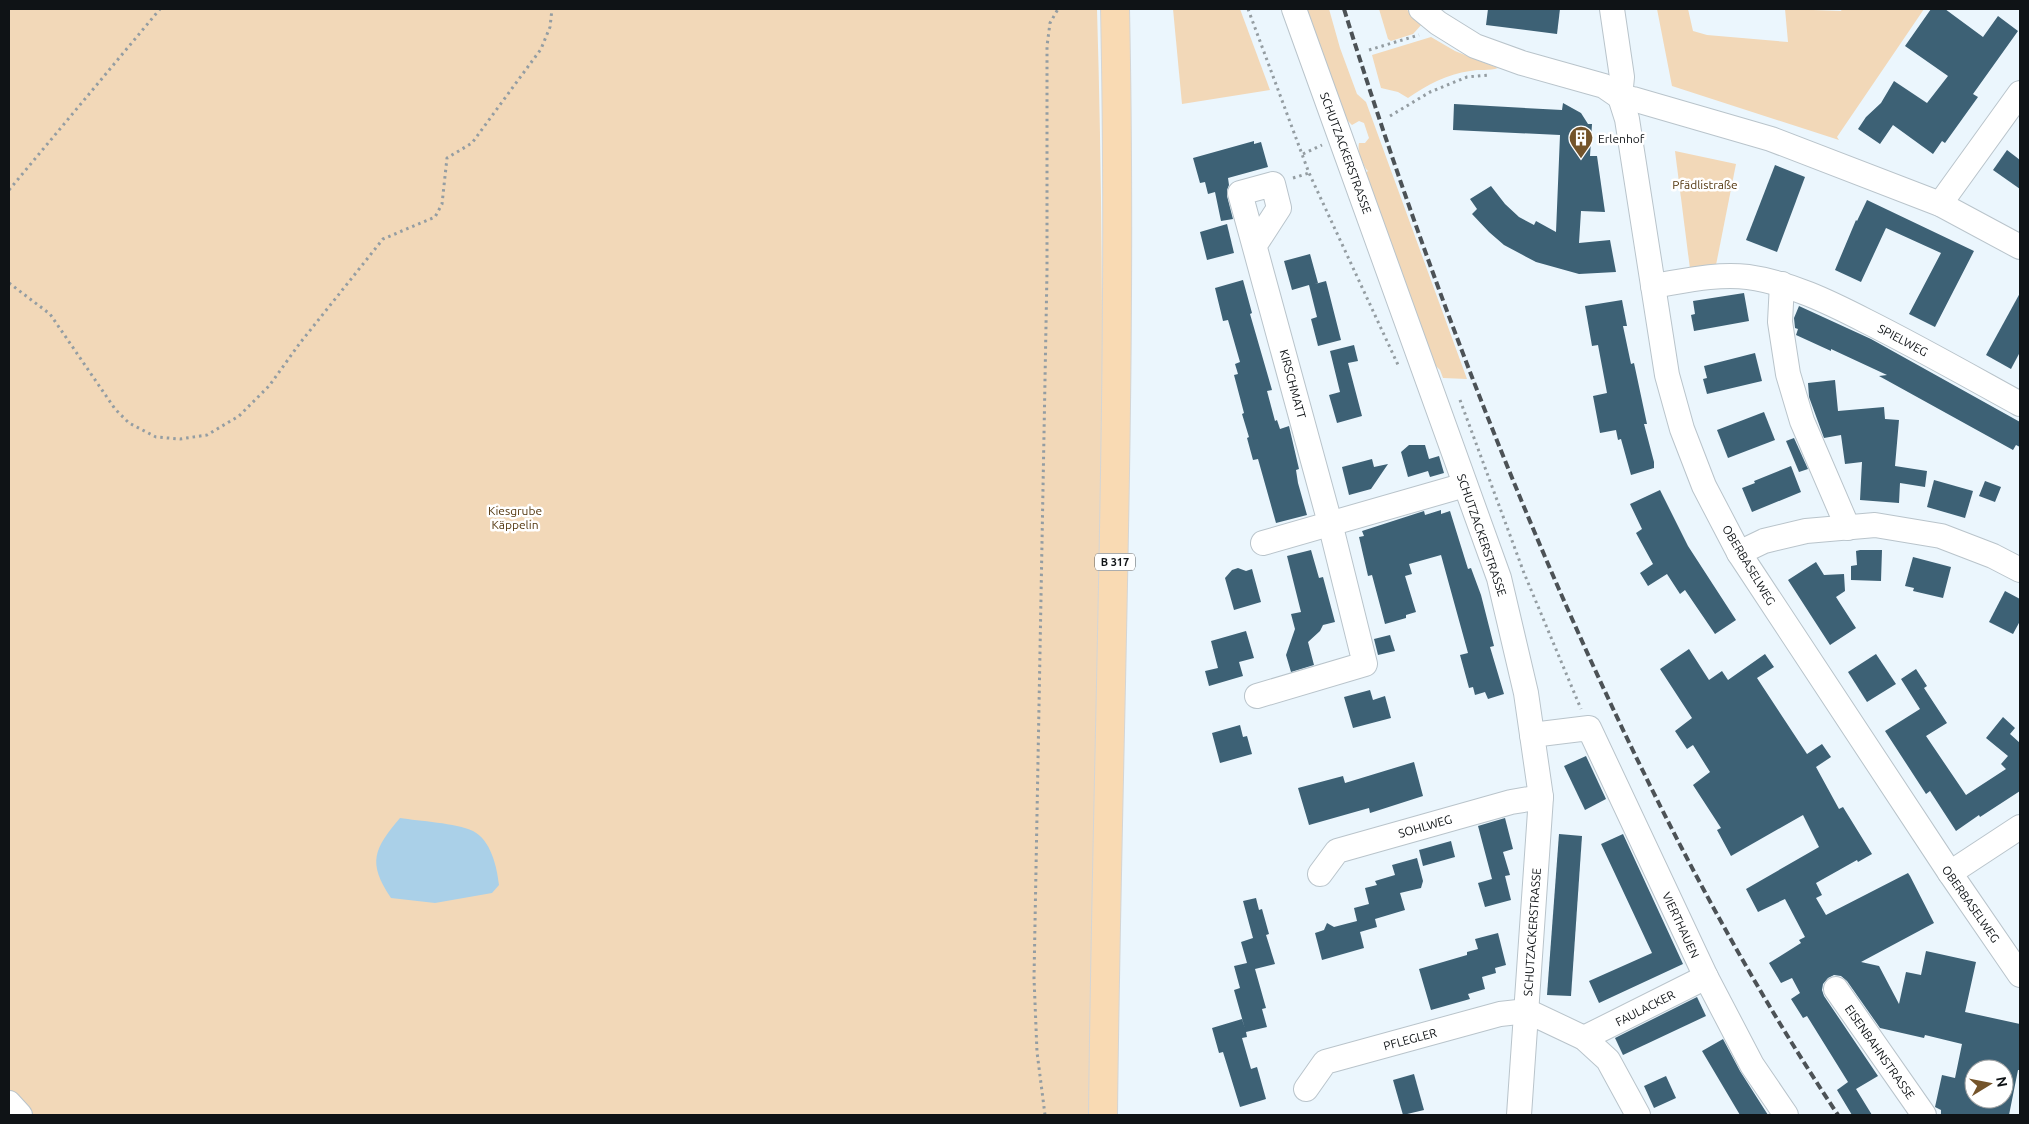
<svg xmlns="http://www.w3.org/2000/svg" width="2029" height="1124" font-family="Ubuntu,sans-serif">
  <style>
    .green { fill: #f2d8b8 }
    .water { fill: #aad0e8 }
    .building { fill: #3d6175; fill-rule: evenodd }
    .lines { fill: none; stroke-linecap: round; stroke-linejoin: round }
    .minor-casing { stroke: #b9c4cb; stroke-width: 26 }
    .major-casing { stroke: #d4d5d5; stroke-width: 30 }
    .path { stroke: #949da2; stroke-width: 3; stroke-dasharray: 2.5 4; stroke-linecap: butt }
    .minor { stroke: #fff; stroke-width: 24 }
    .major { stroke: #f9dab3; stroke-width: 28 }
    .rail { stroke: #4c5256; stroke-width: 4; stroke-dasharray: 8 4; stroke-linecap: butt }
    .labels { text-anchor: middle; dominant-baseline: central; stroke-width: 5; stroke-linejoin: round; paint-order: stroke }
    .shield { fill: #fff; stroke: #575a5c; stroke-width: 1 }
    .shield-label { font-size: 11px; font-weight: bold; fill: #0f1316 }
    .poi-label { font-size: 12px; fill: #0f1316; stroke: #fff; text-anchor: start }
    .street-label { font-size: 12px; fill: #0f1316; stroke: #fff }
    .park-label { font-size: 12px; fill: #53370f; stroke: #fff }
  </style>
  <rect width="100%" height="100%" fill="#ebf6fd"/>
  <!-- green -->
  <g class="green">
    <path d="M9 9H1097C1108 377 1099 746 1094 1115H20L9 1103Z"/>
    <polygon points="1173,9 1240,9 1270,90 1182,104"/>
    <path d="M1302 9H1329L1340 48 1357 94 1366 102 1467 379 1443 378 1440 370 1434 364 1364 174 1368 171 1366 169C1362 161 1357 152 1359 143H1365L1369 138 1364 123 1359 121 1352 125 1346 119 1333 81 1327 82Z"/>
    <polygon points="1379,9 1406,9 1423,23 1413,34 1391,41 1388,39"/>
    <polygon points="1657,9 1688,9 1693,31 1707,35 1788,42 1785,9 1841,11 1842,9 1924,9 1837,137 1839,140 1672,86"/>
    <path d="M1431 37 1455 51 1498 68C1490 71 1479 69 1470 71 1447 74 1427 85 1408 98L1398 92 1381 88 1372 55Z"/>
    <polygon points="1675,151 1736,164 1716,265 1690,269"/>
  </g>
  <!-- water -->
  <path class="water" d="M400 818C419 821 456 823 473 831 491 840 497 867 499 885L492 893 435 903 391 898C367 862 374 849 400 818Z"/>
  <!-- building -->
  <g class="building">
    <polygon points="1488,9 1560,9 1557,34 1486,25"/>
    <polygon points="1931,9 1945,9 1983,37 1998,16 2018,31 1973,94 1978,97 1945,143 1942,141 1933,154 1893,125 1880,144 1858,129 1866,117 1881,103 1894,81 1927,103 1948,76 1905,46"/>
    <polygon points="1563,103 1581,113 1588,124 1592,124 1590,156 1597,156 1605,212 1581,211 1579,243 1610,240 1616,272 1579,274 1536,262 1504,245 1489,232 1472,214 1477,209 1470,199 1491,186 1505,204 1519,217 1534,225 1536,221 1556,232 1560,135 1453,130 1454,104 1562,110"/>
    <polygon points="1254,141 1254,144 1261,142 1268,167 1228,178 1229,185 1227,190 1227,196 1233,219 1221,221 1215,192 1208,194 1205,182 1200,183 1193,158"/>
    <polygon points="2007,150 2020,160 2020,189 1993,170"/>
    <polygon points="1775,165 1805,177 1777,252 1746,240"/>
    <polygon points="1867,200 1974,251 1935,327 1909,314 1941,253 1886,228 1861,282 1835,270 1856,220 1857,221"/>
    <polygon points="1227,224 1234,253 1207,260 1200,232"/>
    <polygon points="1310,254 1318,283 1315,284 1326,281 1341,340 1318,346 1311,319 1317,317 1309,285 1292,290 1284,261"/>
    <polygon points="1243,280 1252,313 1250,314 1272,390 1267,391 1275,421 1277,420 1280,429 1289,426 1299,469 1296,470 1298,483 1307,515 1276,523 1258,459 1253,460 1247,438 1249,437 1242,414 1244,413 1234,375 1238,374 1235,364 1240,362 1228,320 1223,321 1215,288"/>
    <polygon points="1744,293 1749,321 1694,331 1691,315 1695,314 1693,301"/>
    <polygon points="2020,293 2020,352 2011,369 1986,355"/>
    <polygon points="1622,300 1627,326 1623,326 1631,364 1634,363 1647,424 1644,424 1654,462 1654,468 1631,475 1621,439 1618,440 1616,430 1600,433 1593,396 1607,393 1598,345 1592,346 1585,306"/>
    <polygon points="1799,306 1871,339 2020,422 2020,447 2016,445 2013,450 1879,376 1887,375 1831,349 1831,351 1796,335 1798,329 1795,328 1794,318"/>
    <polygon points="1354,345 1358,361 1348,363 1362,416 1337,423 1329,395 1340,392 1330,351"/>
    <polygon points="1755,353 1762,381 1707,394 1703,379 1707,378 1704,366"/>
    <polygon points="1835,380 1838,411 1884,407 1885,419 1899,420 1895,466 1927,471 1925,487 1900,483 1899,503 1860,500 1862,462 1845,464 1841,435 1824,438 1809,397 1808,383"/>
    <polygon points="1764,412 1775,440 1728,458 1717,430"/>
    <polygon points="1794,438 1808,469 1799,472 1786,441"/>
    <polygon points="1409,445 1425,445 1429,459 1439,456 1444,473 1430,477 1428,471 1408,477 1401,452"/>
    <polygon points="1372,459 1374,467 1388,464 1371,489 1349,495 1342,467"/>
    <polygon points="1791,466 1801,492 1752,512 1742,488 1755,483 1754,481"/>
    <polygon points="1934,480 1973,491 1965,518 1927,507"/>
    <polygon points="1985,481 2001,487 1995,502 1979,496"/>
    <polygon points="1660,490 1688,546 1736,620 1715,634 1685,590 1680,594 1667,574 1648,586 1640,573 1653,564 1636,533 1642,529 1630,504"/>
    <polygon points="1441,510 1441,514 1450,511 1468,569 1471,568 1481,595 1494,646 1490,647 1504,694 1488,699 1485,692 1475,695 1473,687 1469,688 1460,655 1468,653 1441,555 1409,564 1412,574 1405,576 1416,612 1406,615 1406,618 1385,624 1372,575 1368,576 1359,537 1364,536 1362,531 1424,511 1425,515"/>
    <polygon points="1311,550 1319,578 1323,577 1335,622 1323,625 1320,631 1308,642 1314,665 1291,672 1286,655 1295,629 1291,614 1301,612 1287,556"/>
    <polygon points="1860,550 1882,550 1881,581 1851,580 1851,566 1857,565 1856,551"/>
    <polygon points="1913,557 1951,567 1943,598 1913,591 1914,588 1905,586"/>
    <polygon points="1816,562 1824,575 1844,574 1845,591 1836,597 1856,628 1830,645 1788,580"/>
    <polygon points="1238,568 1246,571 1252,569 1261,602 1234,610 1225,578 1232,570"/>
    <polygon points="2005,591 2020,599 2020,621 2013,634 1989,622"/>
    <polygon points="1246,631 1254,658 1239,662 1243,676 1209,686 1205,671 1218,668 1211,641"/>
    <polygon points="1390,635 1395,651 1378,655 1374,639"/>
    <path d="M1689 649 1709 680 1722 671 1728 680 1765 654 1774 667 1757 678 1807 754 1822 744 1831 757 1816 767 1839 809 1843 807 1872 854 1858 862 1857 860 1816 883 1822 895 1816 898 1826 915 1908 873 1910 876 1934 923 1861 962 1879 966 1899 1004 1906 972 1921 975 1926 951 1976 962 1965 1012 2020 1024V1070H2018L2009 1115H1941V1110L1935 1107 1942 1075 1955 1078 1962 1044 1925 1035 1924 1038 1880 1028 1847 981 1841 976 1834 975 1828 978 1823 984 1822 990 1824 996 1878 1076 1856 1089 1872 1115H1852L1837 1090 1848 1082 1807 1016 1803 1018 1791 999 1800 993 1792 978 1781 983 1769 963 1801 943 1799 940 1805 937 1785 899 1758 912 1746 889 1819 847 1803 815 1731 856 1717 830 1721 828 1693 785 1710 772 1693 745 1687 749 1675 731 1692 718 1660 669ZM1974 1069H2004V1099H1974Z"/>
    <polygon points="1876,654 1896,684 1867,702 1848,672"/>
    <polygon points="1916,669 1927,686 1924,688 1947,723 1926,736 1966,795 2006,769 2001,764 2008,756 1986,738 2003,717 2015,728 2010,734 2020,743 2020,791 1980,817 1979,815 1956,831 1930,791 1926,794 1885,731 1920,709 1901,679"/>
    <polygon points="1370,690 1373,700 1385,696 1391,718 1353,728 1344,697"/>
    <polygon points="1240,725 1243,737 1247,736 1252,754 1220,763 1212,733"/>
    <polygon points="1586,756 1606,799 1585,810 1564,766"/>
    <polygon points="1414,762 1423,796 1370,813 1369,808 1309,825 1298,788 1343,776 1345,783"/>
    <polygon points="1505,818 1513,849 1503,852 1510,875 1505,876 1511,900 1485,907 1478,883 1492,879 1478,826"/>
    <polygon points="1559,834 1582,836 1571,996 1547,995"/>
    <polygon points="1623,834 1683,964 1599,1003 1589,981 1652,953 1601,844"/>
    <polygon points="1451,841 1455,857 1423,866 1419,850"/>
    <polygon points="1417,858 1423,881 1421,888 1400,893 1405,910 1375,919 1377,927 1360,932 1364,948 1322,960 1315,933 1324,930 1327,923 1334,927 1357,921 1354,908 1369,904 1365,888 1377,885 1375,881 1395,875 1392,865"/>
    <polygon points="1256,898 1259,910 1262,909 1269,934 1266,935 1275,964 1255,969 1266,1008 1262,1009 1267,1027 1246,1032 1247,1037 1242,1038 1251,1069 1257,1067 1266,1099 1240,1107 1223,1052 1219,1053 1212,1028 1242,1019 1245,1029 1234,990 1240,988 1234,966 1247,963 1241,942 1253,938 1243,901"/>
    <polygon points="1498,933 1506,965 1495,968 1496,973 1482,977 1485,989 1468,994 1470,999 1431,1010 1419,969 1467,955 1467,952 1478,949 1475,939"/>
    <polygon points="1697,997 1706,1016 1623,1055 1615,1038"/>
    <polygon points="1723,1039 1740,1071 1768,1115 1740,1115 1702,1051"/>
    <polygon points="1414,1074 1424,1110 1403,1115 1393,1080"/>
    <polygon points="1666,1076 1676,1098 1654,1108 1644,1086"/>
  </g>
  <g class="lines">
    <defs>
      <g id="minor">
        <polyline points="1294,9 1499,578 1526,693 1541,797 1519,1115"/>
        <polyline points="1421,9 1438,23 1475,46 1522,63 1604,86 1620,97 1633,99 1771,139 1940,204 2020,247"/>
        <polyline points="1612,9 1622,77 1620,97 1627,119 1667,375 1682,429 1704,486 1739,553 1950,873 2020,975"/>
        <polyline points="1940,204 2020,93"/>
        <polyline points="1255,245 1279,208 1273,184 1240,193 1330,523 1365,664 1257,696"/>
        <polyline points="1782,284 1780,322 1788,374 1802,421 1848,528"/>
        <path d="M1653 286C1684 281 1717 273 1748 277 1790 283 1829 302 1866 321 1918 347 1969 376 2020 404"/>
        <polyline points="1263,543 1465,485"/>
        <polyline points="1739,553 1764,541 1806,531 1875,525 1941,536 1993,556 2020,570"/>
        <polyline points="1532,735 1589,728 1706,977 1752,1065 1786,1115"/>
        <polyline points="1950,873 2020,827"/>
        <polyline points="1320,874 1337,851 1511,802 1541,797"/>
        <polyline points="1836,989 1924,1115"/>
        <polyline points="1584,1038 1706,977"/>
        <polyline points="1306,1089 1325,1062 1500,1014 1527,1011 1584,1038 1608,1060 1638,1115"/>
        <polyline points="9,1103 20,1115"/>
      </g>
      <path id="major" d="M1103 1115C1107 746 1123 378 1115 9"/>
    </defs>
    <!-- minor casing -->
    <use href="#minor" class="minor-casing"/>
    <!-- major casing -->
    <use href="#major" class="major-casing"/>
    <!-- path -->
    <g class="path">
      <polyline points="1248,9 1309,173 1399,367"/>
      <polyline points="1369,50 1419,35"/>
      <polyline points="1390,116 1430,92 1467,77 1489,75"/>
      <polyline points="1303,154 1322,145"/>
      <polyline points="1293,178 1309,173"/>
      <polyline points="9,190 160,9"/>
      <polyline points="9,283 50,314 115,409 129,423 156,437 180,439 207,435 239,416 269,386 300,343 383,239 435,217 442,204 447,158 472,143 541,49 550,27 552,9"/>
      <polyline points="1460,400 1524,573 1581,709"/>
      <polyline points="1045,1115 1037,1052 1034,978 1047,271 1047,46 1050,23 1058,9"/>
    </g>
    <!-- minor -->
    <use href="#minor" class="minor"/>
    <!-- major -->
    <use href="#major" class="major"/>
    <!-- rail -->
    <path class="rail" d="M1344 9C1405 205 1476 398 1558 587 1638 770 1727 948 1838 1115"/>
  </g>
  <!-- icons -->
  <defs>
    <symbol id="building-pin" viewBox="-11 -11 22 30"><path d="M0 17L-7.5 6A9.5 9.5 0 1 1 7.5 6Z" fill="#74542a" stroke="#fff"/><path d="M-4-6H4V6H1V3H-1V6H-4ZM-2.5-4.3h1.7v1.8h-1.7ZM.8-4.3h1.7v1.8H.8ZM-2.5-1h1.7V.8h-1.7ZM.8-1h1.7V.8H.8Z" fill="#fff"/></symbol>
  </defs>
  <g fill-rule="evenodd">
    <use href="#building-pin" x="1567" y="124" width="28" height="38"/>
  </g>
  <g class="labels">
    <!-- shield labels -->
    <rect class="shield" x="1095" y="553.5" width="40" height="17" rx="4"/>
    <g class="shield-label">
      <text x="1115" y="562">B 317</text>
    </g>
    <!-- poi labels -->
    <g class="poi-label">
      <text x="1598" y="138">Erlenhof</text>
    </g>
    <!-- street labels -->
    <g class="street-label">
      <text transform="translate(1346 153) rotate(70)">SCHUTZACKERSTRASSE</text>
      <text transform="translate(1903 340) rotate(28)">SPIELWEG</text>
      <text transform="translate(1293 384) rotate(75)">KIRSCHMATT</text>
      <text transform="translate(1482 535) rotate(71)">SCHUTZACKERSTRASSE</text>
      <text transform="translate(1749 565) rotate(59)">OBERBASELWEG</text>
      <text transform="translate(1425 826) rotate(-16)">SOHLWEG</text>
      <text transform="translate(1971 904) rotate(55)">OBERBASELWEG</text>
      <text transform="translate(1681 925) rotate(65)">VIERTHAUEN</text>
      <text transform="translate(1532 932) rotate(-86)">SCHUTZACKERSTRASSE</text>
      <text transform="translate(1645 1008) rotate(-27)">FAULACKER</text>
      <text transform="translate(1410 1039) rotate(-15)">PFLEGLER</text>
      <text transform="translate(1880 1052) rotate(55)">EISENBAHNSTRASSE</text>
    </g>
    <!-- park labels -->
    <g class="park-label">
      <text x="1705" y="184">Pfädlistraße</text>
      <text x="515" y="510">Kiesgrube<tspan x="515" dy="14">Käppelin</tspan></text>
    </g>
  </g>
  <!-- border -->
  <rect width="2029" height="1124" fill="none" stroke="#0f1316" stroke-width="20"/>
  <!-- north arrow -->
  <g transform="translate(1989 1084) rotate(80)"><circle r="24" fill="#ffffff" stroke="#9fa1a2"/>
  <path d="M0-4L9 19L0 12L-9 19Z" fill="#74542a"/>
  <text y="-8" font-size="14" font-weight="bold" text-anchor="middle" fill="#0f1316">N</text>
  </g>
</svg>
